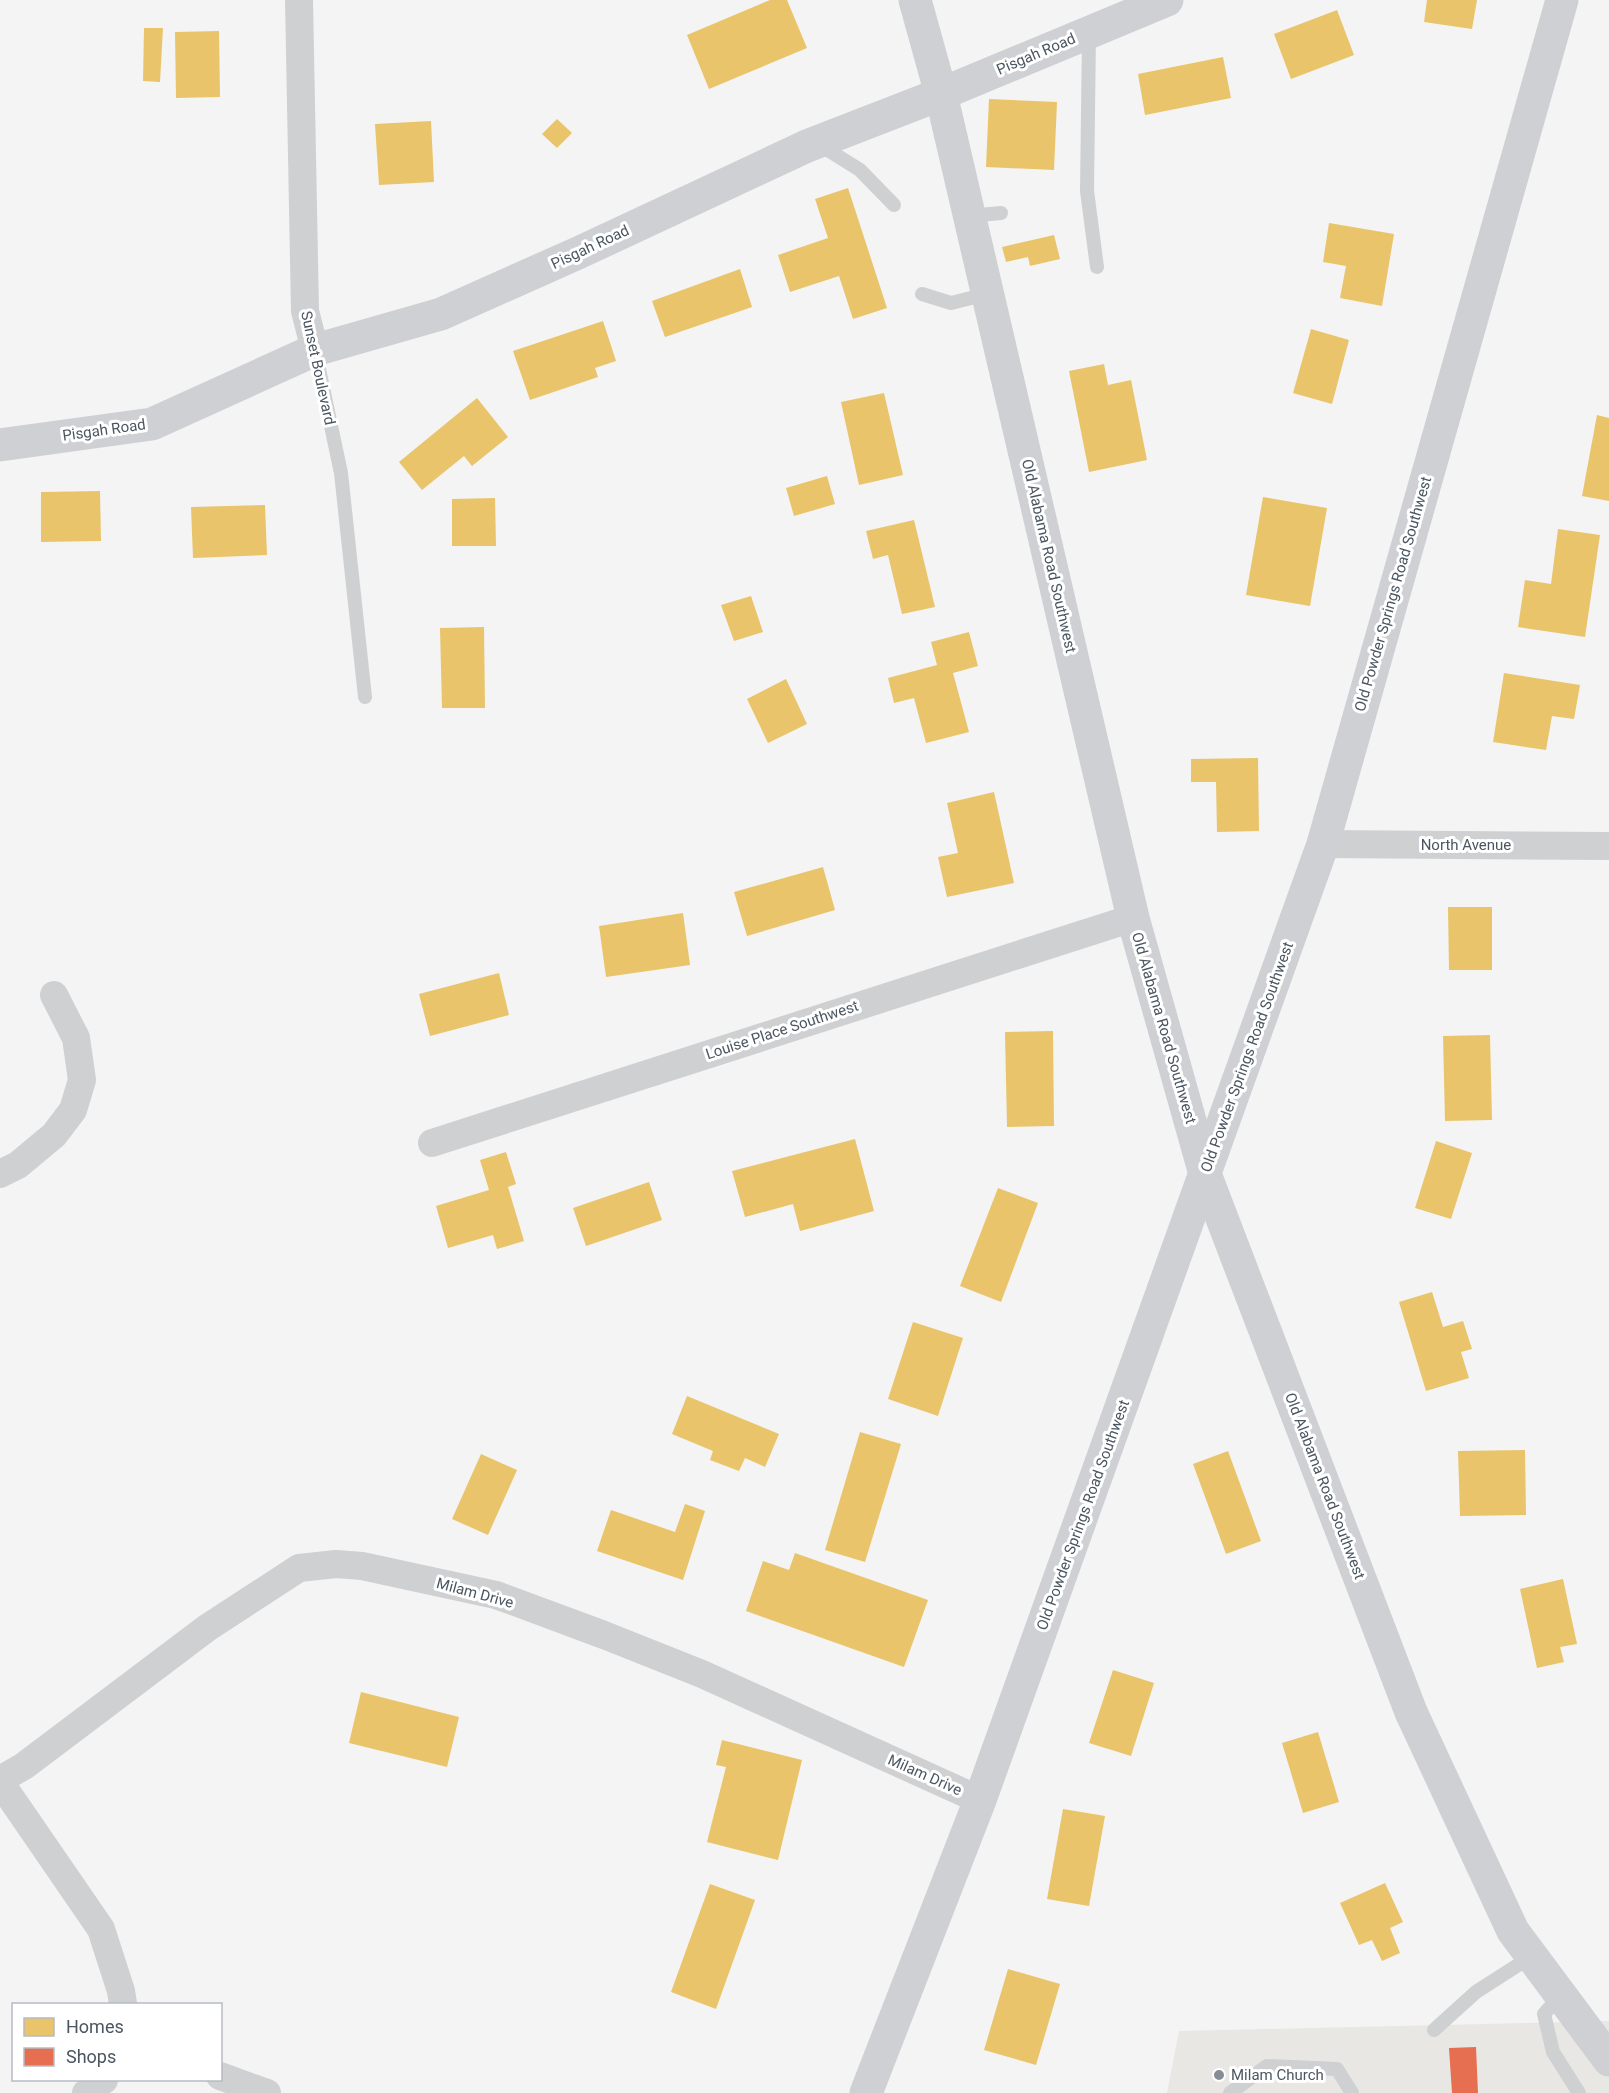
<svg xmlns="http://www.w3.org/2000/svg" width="1609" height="2093" font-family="Roboto,sans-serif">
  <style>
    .commercial { fill: #e8e7e3 }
    .homes { fill: #e9c46a }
    .shops { fill: #e76f51 }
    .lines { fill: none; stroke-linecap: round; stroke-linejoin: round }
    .lane { stroke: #ced0d2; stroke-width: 14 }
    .street { stroke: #ced0d2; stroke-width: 28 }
    .secondary { stroke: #ced0d4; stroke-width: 33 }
    .poi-dot { fill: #868d94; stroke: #fff; stroke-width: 2 }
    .labels { text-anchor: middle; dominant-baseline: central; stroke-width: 6; stroke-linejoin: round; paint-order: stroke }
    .street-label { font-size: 15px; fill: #4a5661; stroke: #fff }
    .poi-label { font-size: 15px; fill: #4a5661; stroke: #fff; text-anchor: start }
  </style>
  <rect width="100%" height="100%" fill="#f4f4f4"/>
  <!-- commercial -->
  <polygon class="commercial" points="1609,2021 1609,2093 1167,2093 1179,2031"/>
  <!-- homes -->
  <g class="homes">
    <polygon points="770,0 787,0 807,48 709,89 687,35"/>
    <polygon points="1427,0 1477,0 1472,29 1424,22"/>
    <polygon points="1337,10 1354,55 1291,79 1274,34"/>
    <polygon points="144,28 163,28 160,82 143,81"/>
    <polygon points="219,31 220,97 176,98 175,32"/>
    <polygon points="1223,57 1231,98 1145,115 1138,74"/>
    <polygon points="989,99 1057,102 1054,170 986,167"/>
    <polygon points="557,119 572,133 557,148 542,134"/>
    <polygon points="431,121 434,182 379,185 375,124"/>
    <polygon points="848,188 887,308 853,319 839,276 790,292 778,255 828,238 815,199"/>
    <polygon points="1329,223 1394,234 1382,306 1340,298 1346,266 1323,262"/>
    <polygon points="1054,235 1060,259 1030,266 1028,257 1006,262 1002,247"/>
    <polygon points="740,269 752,307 665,337 652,301"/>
    <polygon points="603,321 616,361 595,368 598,377 530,400 513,351"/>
    <polygon points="1311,329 1349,340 1332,404 1293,393"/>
    <polygon points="1104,364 1108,385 1131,380 1147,460 1089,472 1069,371"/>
    <polygon points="884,393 903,475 859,485 841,402"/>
    <polygon points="477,398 508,437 472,466 464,456 422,490 399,462"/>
    <polygon points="1597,415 1609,418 1609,501 1582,496"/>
    <polygon points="827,476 835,504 794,516 786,488"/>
    <polygon points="100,491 101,541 41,542 41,492"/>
    <polygon points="1263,497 1327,508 1310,606 1246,595"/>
    <polygon points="495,498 496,546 452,546 452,499"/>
    <polygon points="265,505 267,555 193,558 191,507"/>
    <polygon points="914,520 935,607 902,614 888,555 873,559 866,531"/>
    <polygon points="1558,529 1600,535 1585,637 1518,627 1525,580 1551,584"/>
    <polygon points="751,596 763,632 734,641 721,605"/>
    <polygon points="484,627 485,708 442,708 440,628"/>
    <polygon points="969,632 978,666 953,673 969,732 926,743 914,698 894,703 888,678 937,665 931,642"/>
    <polygon points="1504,673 1580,685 1574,719 1552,716 1546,750 1493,742"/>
    <polygon points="786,679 807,724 768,743 747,699"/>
    <polygon points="1258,758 1259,831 1217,832 1216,782 1191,782 1191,759"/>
    <polygon points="994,792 1014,883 947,897 938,857 958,853 947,803"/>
    <polygon points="823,867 835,910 747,936 734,892"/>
    <polygon points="1448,907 1492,907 1492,970 1449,970"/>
    <polygon points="683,913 690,965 606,977 599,926"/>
    <polygon points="499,973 509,1015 430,1036 419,994"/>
    <polygon points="1053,1031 1054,1126 1007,1127 1005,1032"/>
    <polygon points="1490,1035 1492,1120 1445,1121 1443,1036"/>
    <polygon points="855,1139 874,1211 800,1231 793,1204 745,1217 732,1171"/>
    <polygon points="1436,1141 1472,1153 1451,1219 1415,1208"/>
    <polygon points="506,1152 516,1184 508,1187 524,1241 497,1249 493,1235 448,1248 436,1206 489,1190 480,1160"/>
    <polygon points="649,1182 662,1220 586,1246 573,1208"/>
    <polygon points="998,1188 1038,1203 1001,1302 960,1286"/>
    <polygon points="1432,1292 1443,1327 1463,1321 1472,1349 1461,1352 1469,1378 1426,1391 1399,1302"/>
    <polygon points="913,1322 963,1338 938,1416 888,1399"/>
    <polygon points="687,1396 779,1434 765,1467 745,1458 739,1471 710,1460 713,1451 672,1434"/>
    <polygon points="860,1432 901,1444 865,1562 825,1550"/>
    <polygon points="1525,1450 1526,1515 1460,1516 1458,1451"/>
    <polygon points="1228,1451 1261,1541 1226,1554 1193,1464"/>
    <polygon points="481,1454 517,1470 488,1535 452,1519"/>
    <polygon points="685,1504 705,1511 683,1580 597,1551 611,1510 675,1532"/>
    <polygon points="795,1553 928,1600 904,1667 746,1611 763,1561 789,1570"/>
    <polygon points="1563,1579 1577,1644 1560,1647 1564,1662 1537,1668 1520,1589"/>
    <polygon points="1113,1670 1154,1683 1131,1756 1089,1743"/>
    <polygon points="361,1692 459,1717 447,1767 349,1743"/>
    <polygon points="1318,1732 1339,1802 1303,1813 1282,1743"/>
    <polygon points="722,1740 802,1760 778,1860 707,1842 726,1767 716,1765"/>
    <polygon points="1063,1809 1105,1816 1089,1906 1047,1899"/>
    <polygon points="1385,1883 1403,1922 1390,1928 1400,1953 1382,1961 1372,1940 1359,1945 1340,1903"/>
    <polygon points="710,1884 755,1900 716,2009 671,1992"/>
    <polygon points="1008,1969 1060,1984 1036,2065 984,2050"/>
  </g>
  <!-- shops -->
  <polygon class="shops" points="1476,2047 1478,2093 1452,2093 1449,2048"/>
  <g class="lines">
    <!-- lane -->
    <g class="lane">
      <polyline points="1089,34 1087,191 1097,267"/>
      <polyline points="820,145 860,170 894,205"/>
      <polyline points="969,216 1001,213"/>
      <polyline points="922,294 951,303 987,294"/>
      <polyline points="315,350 341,473 365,697"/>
      <polyline points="1560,1996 1544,2014 1553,2052 1579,2093"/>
      <polyline points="1434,2030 1476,1992 1532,1956"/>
      <polyline points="1230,2093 1267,2066 1337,2069 1352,2093"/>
    </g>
    <!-- street -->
    <g class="street">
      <polyline points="299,0 305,311 315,350"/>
      <polyline points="1323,844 1609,846"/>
      <polyline points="432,1143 1133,918"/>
      <polyline points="0,1174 18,1165 54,1135 73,1110 82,1080 76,1038 54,995"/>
      <polyline points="0,1780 24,1766 207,1628 299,1568 336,1564 362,1566 496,1595 604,1635 702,1674 980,1800"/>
      <polyline points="0,1782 101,1929 121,1991 123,2004"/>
      <polyline points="220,2076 267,2093"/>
      <polyline points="86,2093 104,2080"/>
    </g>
    <!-- secondary -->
    <g class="secondary">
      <polyline points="915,0 941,94 1133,918 1205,1174 1411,1712 1513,1931 1609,2060"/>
      <polyline points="0,445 152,424 315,350 441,314 578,253 807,146 941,94 1167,0"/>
      <polyline points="866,2093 980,1800 1323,844 1562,0"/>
    </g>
  </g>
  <!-- markers -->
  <circle class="poi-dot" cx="1219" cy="2075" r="6"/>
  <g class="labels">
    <!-- street labels -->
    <g class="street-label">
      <text transform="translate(1036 54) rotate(-23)">Pisgah Road</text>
      <text transform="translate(590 247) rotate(-25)">Pisgah Road</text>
      <text transform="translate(318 368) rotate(78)">Sunset Boulevard</text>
      <text transform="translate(104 430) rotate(-8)">Pisgah Road</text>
      <text transform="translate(1049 556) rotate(77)">Old Alabama Road Southwest</text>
      <text transform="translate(1393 594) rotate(-74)">Old Powder Springs Road Southwest</text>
      <text x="1466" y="845">North Avenue</text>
      <text transform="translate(1164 1028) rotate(74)">Old Alabama Road Southwest</text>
      <text transform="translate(782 1030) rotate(-18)">Louise Place Southwest</text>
      <text transform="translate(1247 1057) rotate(-70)">Old Powder Springs Road Southwest</text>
      <text transform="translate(1325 1486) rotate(69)">Old Alabama Road Southwest</text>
      <text transform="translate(1083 1515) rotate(-70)">Old Powder Springs Road Southwest</text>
      <text transform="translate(475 1593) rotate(15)">Milam Drive</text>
      <text transform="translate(925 1775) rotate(24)">Milam Drive</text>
    </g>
    <!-- poi labels -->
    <g class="poi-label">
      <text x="1231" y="2075">Milam Church</text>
    </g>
  </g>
  <!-- legend -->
  <rect x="12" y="2003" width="210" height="78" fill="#ffffff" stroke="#b7bbc0" stroke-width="1.5"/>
  <rect x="24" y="2018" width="30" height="18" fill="#e9c46a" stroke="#b7bbc0" stroke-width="1.5"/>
  <text x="66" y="2033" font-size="18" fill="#4a5661">Homes</text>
  <rect x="24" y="2048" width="30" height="18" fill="#e76f51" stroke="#b7bbc0" stroke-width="1.5"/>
  <text x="66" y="2063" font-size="18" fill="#4a5661">Shops</text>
</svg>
